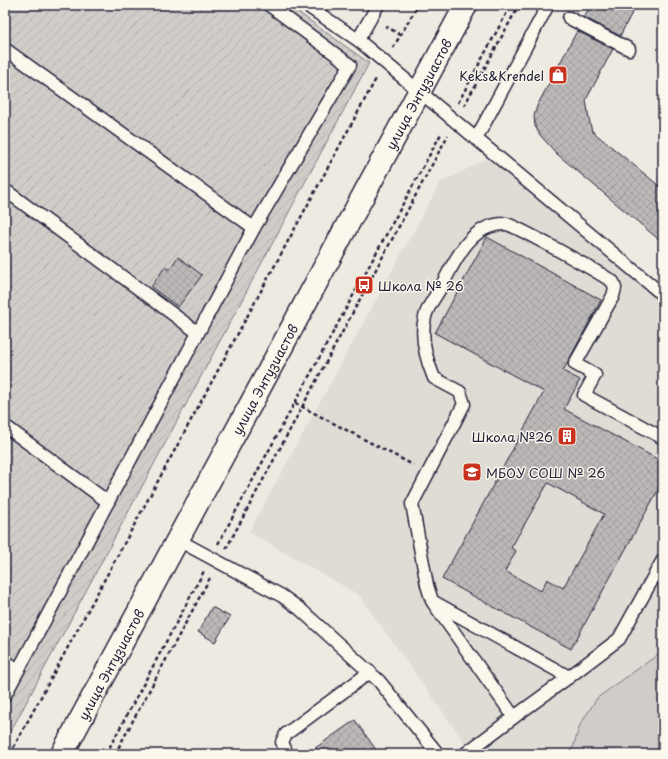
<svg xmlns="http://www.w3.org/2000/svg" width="668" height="759" font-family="'Playpen Sans',sans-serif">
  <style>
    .built { fill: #dfdbd5 }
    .grass { fill: #d0cdc9; stroke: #797882 }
    .garden { fill: url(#garden-furrows); stroke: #797882 }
    .building { fill: url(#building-cross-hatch); stroke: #22223b; fill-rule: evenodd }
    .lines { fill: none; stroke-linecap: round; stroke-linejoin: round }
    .service-casing { stroke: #22223b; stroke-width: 15 }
    .minor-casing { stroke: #22223b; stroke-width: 25 }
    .path { stroke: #22223b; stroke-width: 2.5; stroke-dasharray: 4 3; stroke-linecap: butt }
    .service { stroke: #fbf7ec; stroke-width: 12 }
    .minor { stroke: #fbf7ec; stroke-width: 22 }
    .labels { text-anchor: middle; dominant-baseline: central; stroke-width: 3; stroke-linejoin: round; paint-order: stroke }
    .poi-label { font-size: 13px; fill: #22223b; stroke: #fbf7ec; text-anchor: end }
    .street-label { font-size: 13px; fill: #22223b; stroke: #fbf7ec }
  </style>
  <defs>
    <pattern id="garden-furrows" width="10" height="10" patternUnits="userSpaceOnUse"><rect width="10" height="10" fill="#d0cdc9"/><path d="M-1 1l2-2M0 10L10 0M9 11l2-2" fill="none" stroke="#b2b0ae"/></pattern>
    <pattern id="building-cross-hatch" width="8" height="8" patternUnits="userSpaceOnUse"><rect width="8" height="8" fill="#bcb8b8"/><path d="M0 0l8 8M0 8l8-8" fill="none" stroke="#a19e9f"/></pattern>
  </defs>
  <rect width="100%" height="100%" fill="#eeeae2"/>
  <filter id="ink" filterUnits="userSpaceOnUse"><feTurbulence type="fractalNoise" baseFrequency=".025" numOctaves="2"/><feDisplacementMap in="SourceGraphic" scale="8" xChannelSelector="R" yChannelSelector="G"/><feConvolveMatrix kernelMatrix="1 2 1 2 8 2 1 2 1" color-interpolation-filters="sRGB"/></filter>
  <g filter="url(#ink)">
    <!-- built -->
    <polygon class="built" points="488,158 663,305 663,754 473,754 359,595 249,532 440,183"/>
    <!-- grass -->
    <polygon class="grass" points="663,651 663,754 571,754 580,725 597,698"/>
    <!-- garden -->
    <polygon class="garden" points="5,5 288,5 369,63 5,742"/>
    <!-- building -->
    <g class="building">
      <polygon points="591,5 636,5 620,36 584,17"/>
      <polygon points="577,31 613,49 586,100 589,119 592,131 663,189 663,243 557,154 540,135 535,126 534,116 537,106"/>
      <path d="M487 237 601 300 563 371 580 380 564 409 663 462V481L571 649 442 579 544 392 435 333ZM548 483 604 514 563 588 547 579 541 591 505 571 516 551 511 548Z"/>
      <polygon points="178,257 202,275 178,307 151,287 165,267 169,270"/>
      <polygon points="212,607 230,617 215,642 198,632"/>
      <polygon points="355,720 379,754 307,754 328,739"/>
    </g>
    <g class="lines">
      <defs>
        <g id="service">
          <polyline points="306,5 358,40 378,5"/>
          <polyline points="569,18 629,49"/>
          <polyline points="358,40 663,295"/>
          <polyline points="5,49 254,228"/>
          <polyline points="476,139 548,5"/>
          <polyline points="5,190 197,332"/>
          <polyline points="5,426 108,502"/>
          <path d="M663 438 584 395 595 375 575 364 613 296 615 288 613 282C600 273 515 225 506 224 470 223 455 261 441 287 436 296 427 307 425 317 420 337 426 359 434 378L460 392 464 404 412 504 427 585 432 601 569 677 619 639 663 560"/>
          <polyline points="178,540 282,596 300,609 379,681 438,754"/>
          <polyline points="434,604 514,717 569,677"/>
          <polyline points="5,661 18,670"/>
          <polyline points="5,695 254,228 350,65 269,5"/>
          <polyline points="287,754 282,742 286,734 370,672"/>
          <polyline points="465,754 514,717"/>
        </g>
        <g id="minor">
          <path id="s1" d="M62 754 466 5"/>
        </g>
      </defs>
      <!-- service casing -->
      <use href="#service" class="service-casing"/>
      <!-- minor casing -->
      <use href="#minor" class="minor-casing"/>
      <!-- path -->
      <g class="path">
        <polyline points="385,26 401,35"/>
        <polyline points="393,48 418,5"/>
        <polyline points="458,103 511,5"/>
        <polyline points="464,106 519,5"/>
        <polyline points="295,403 413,465"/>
        <polyline points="218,544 442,132"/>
        <polyline points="226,549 448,135"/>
        <polyline points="10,754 377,77"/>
        <polyline points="106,754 204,571"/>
        <polyline points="115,754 211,576"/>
      </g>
      <!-- service -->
      <use href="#service" class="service"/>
      <!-- minor -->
      <use href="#minor" class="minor"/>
    </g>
  </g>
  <!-- icons -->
  <defs>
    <symbol id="shop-square" viewBox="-11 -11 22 22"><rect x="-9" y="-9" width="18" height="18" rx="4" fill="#c8321e" stroke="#fbf7ec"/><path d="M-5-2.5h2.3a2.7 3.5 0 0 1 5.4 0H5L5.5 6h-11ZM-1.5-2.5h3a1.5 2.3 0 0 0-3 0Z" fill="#fff"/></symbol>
    <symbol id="bus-square" viewBox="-11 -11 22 22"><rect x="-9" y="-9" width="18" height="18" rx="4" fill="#c8321e" stroke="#fbf7ec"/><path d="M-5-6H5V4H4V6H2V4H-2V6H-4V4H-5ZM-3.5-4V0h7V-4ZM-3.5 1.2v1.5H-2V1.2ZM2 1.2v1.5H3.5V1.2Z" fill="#fff"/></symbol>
    <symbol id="building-square" viewBox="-11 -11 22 22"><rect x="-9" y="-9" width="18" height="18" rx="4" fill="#c8321e" stroke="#fbf7ec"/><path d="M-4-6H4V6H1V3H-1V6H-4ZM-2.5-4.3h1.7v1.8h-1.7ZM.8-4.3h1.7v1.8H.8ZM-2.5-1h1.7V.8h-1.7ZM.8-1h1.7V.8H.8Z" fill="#fff"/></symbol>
    <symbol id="school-square" viewBox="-11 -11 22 22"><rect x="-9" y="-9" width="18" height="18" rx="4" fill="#c8321e" stroke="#fbf7ec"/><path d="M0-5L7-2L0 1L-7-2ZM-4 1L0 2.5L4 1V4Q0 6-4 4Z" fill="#fff"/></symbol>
  </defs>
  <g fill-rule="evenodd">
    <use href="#shop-square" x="547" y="64" width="22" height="22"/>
    <use href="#bus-square" x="353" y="274" width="22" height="22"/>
    <use href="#building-square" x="556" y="425" width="22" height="22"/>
    <use href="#school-square" x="461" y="461" width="22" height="22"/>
  </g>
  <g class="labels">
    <!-- poi labels -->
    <g class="poi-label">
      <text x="544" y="75">Keks&amp;Krendel</text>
      <text x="378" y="285" text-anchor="start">Школа № 26</text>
      <text x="553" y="436">Школа №26</text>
      <text x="486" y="472" text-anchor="start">МБОУ СОШ № 26</text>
    </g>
    <!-- street labels -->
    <g class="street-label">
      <text stroke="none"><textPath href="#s1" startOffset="750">улица Энтузиастов</textPath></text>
      <text stroke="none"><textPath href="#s1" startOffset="426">улица Энтузиастов</textPath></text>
      <text stroke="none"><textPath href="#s1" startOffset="102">улица Энтузиастов</textPath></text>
    </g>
  </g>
  <!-- margin -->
  <rect width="668" height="759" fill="none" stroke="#fbf7ec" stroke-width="20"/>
  <rect x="10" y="10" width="648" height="739" fill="none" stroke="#22223b" stroke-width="1.5" filter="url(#ink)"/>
</svg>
